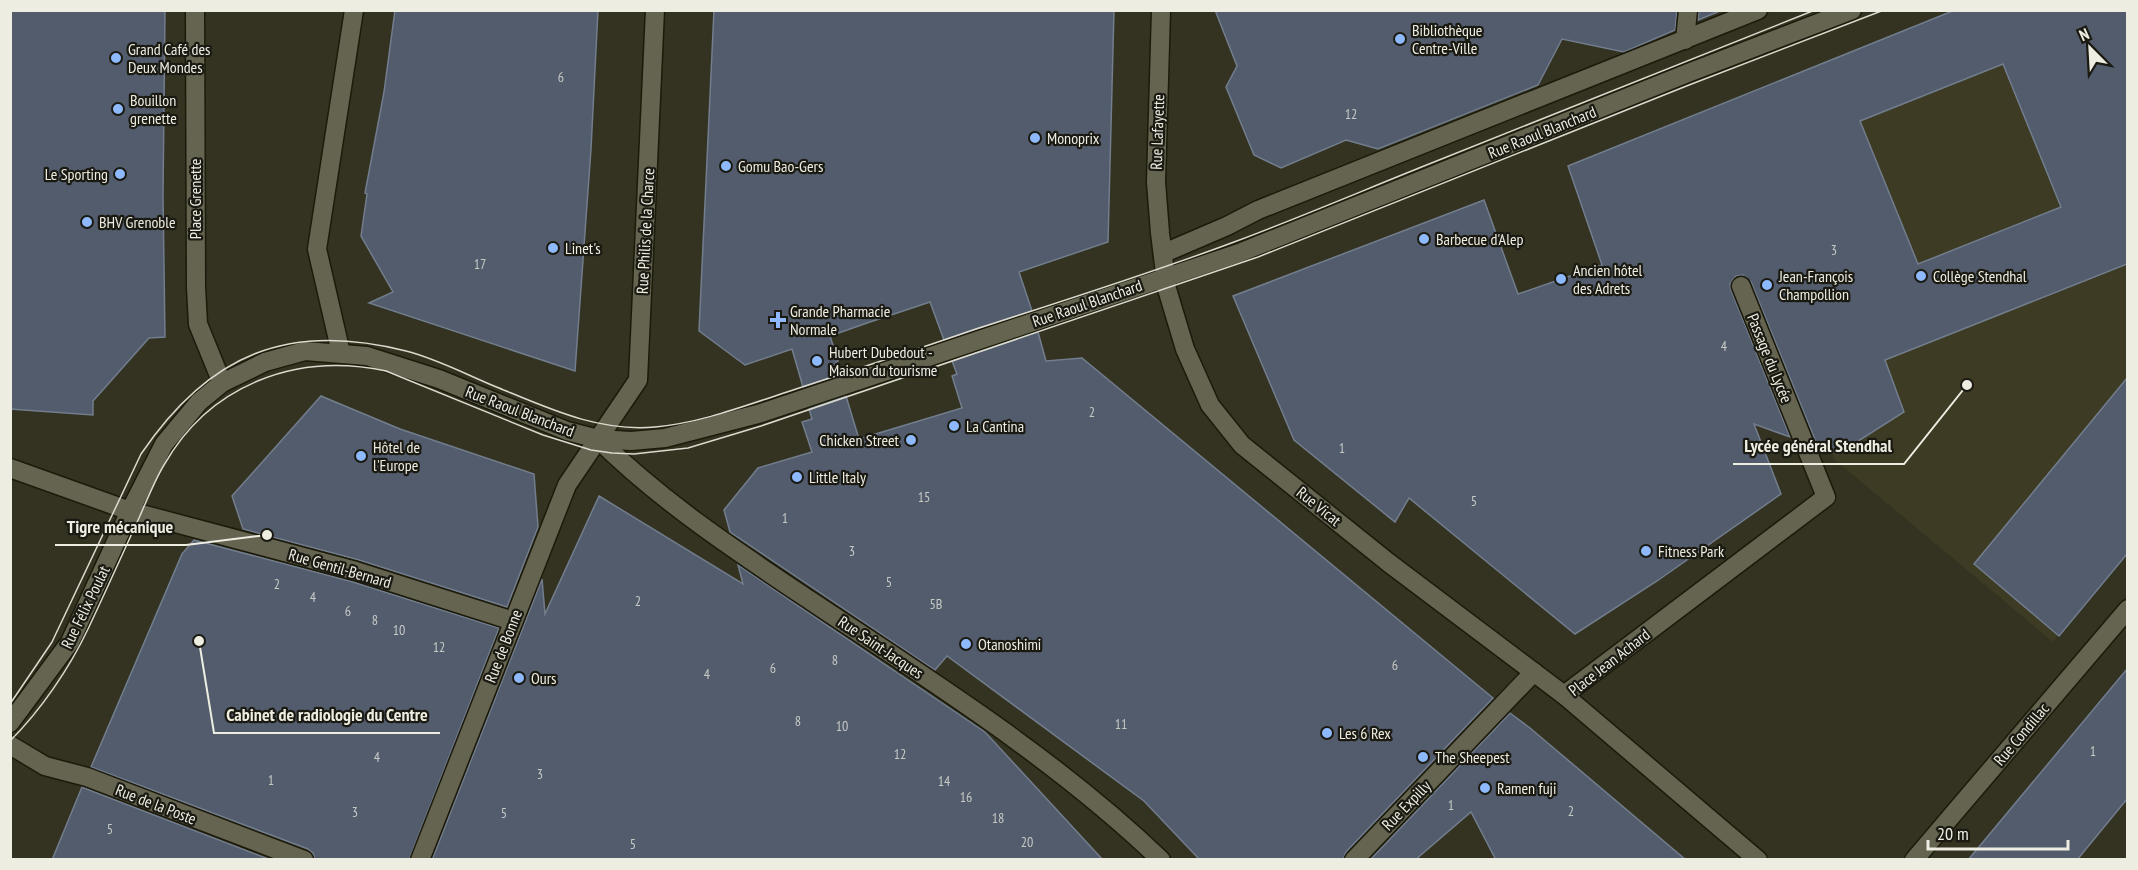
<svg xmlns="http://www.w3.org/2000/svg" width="2138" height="870" font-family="'PT Sans Narrow',sans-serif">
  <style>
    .built { fill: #3d3b23 }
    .building { fill: #525c6c; stroke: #727d8d; stroke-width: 1.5; fill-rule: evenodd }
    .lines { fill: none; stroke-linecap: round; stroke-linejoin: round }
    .minor-casing { stroke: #1c1a0a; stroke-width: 21 }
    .minor { stroke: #656451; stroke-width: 18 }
    .tram { stroke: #dadace; stroke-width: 1.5 }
    .poi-dot { fill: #8eb9fc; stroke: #1b1a12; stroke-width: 2 }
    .labels { text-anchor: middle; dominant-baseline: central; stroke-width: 4.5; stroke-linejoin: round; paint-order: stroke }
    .number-label { font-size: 14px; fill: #c6c9c4 }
    .poi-label { font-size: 16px; fill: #edede2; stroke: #1b1a12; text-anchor: start }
    .street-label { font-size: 16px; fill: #edede2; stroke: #1b1a12 }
    .leader { fill: none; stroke: #edede2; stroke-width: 2 }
    .callout-dot { fill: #edede2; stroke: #1b1a12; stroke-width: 2 }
    .callout-label { font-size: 18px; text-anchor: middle; font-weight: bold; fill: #edede2; stroke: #1b1a12; stroke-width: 4.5; stroke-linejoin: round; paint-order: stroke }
  </style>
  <rect width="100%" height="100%" fill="#343321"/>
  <!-- built -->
  <polygon class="built" points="1955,11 2127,11 2127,554 2053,642 1834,459 1743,217 1711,108"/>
  <!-- building -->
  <g class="building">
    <polygon points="10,10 165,10 163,196 165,337 149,338 93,401 93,415 10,409"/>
    <polygon points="395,10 598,10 591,149 575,371 369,303 393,292 361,236 367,194 365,193 384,92"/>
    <polygon points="714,10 1114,10 1108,242 1019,272 1032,311 944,340 930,302 870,322 830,336 838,361 836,361 840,375 803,387 792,349 745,365 699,331"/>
    <polygon points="1215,10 1677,10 1675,30 1624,52 1562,39 1538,85 1378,149 1346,140 1281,168 1254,155 1226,87 1237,66"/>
    <polygon points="1699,10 1720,10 1720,11 1698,20"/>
    <path d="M1955 10H2127V264L1885 360 1904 412 1838 454 1818 447 1751 282 1743 275 1736 276 1730 284 1731 290 1790 437 1754 424 1781 494 1657 581 1575 634 1409 498 1395 522 1294 440 1233 296 1484 200 1518 294 1602 265 1568 166ZM2003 64 2061 207 1918 264 1860 121Z"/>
    <polygon points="1038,332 1046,361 1082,358 1493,698 1346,852 1343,860 1200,860 1144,801 947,656 935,670 730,532 724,510 758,468 812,452 802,422 812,419 809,409 846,396 859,439 962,408 952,376 957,374 952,361"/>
    <polygon points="2127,378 2127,554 2059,636 1974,564"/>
    <polygon points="321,396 400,429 534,474 538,527 507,607 359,560 243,529 232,496"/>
    <polygon points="599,496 743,584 738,565 985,732 1103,860 432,860 542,579 545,614"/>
    <polygon points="194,540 353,582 499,628 409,860 315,860 313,853 308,849 91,767 182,554"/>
    <polygon points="2127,669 2127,799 2077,860 1968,860"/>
    <polygon points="1510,713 1530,728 1686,860 1496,860 1471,812 1415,860 1370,860"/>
    <polygon points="82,787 84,788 271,860 52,860"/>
  </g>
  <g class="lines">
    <defs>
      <g id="minor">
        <polyline points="195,10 196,287 198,324 222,383"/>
        <polyline points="1161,10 1156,182 1160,233 1167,289 1185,349 1210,405 1242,445 1389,563 1564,695 1758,860"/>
        <polyline points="1685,40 1688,10"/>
        <polyline points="1164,253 1227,226 1258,210 1758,10"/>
        <polyline points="341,353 317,249 354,10"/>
        <path d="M598 439C662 502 736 551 811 601 931 681 1056 759 1161 860"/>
        <polyline points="10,468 130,511 356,571 513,621"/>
        <polyline points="1564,695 1826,497 1741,286"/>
        <polyline points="10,723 70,642 130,511 164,444 199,402 222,383 265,362 305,351 367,356 439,379 567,431 598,439 631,441 665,438 758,414 1239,253 1688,73 1852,10"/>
        <polyline points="10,745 45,766 87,777 304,860"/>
        <polyline points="420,860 567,485 638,380 655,10"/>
        <polyline points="1354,860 1534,672"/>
        <polyline points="1914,860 2128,609"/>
      </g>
    </defs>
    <!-- minor casing -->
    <use href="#minor" class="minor-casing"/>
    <!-- minor -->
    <use href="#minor" class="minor"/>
    <!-- tram -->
    <g class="tram">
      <path d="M10 704 52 642 141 454C209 354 288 321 406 351 438 359 469 376 499 388 550 409 599 432 655 427 700 423 744 406 787 392 847 372 907 353 967 332 1056 303 1146 275 1234 242 1296 219 1357 193 1419 168 1551 116 1683 63 1815 10"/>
      <path d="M10 741C41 710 69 669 88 629 105 593 122 555 139 518 147 500 154 482 164 465 210 384 297 352 386 371L543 435 591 450 612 453 634 454 688 448 761 426 1258 257 1689 85 1884 10"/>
    </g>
  </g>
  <!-- markers -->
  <g class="poi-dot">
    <circle cx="1400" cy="39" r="6"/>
    <circle cx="116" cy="58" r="6"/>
    <circle cx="118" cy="109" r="6"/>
    <circle cx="1035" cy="138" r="6"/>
    <circle cx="726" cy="166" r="6"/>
    <circle cx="120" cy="174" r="6"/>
    <circle cx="87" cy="222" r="6"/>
    <circle cx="1424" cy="239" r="6"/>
    <circle cx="553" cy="248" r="6"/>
    <circle cx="1921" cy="276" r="6"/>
    <circle cx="1561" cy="279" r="6"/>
    <circle cx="1767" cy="285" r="6"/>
    <path d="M775 311h6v6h6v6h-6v6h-6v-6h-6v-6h6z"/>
    <circle cx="817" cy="361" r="6"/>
    <circle cx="954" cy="426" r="6"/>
    <circle cx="911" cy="440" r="6"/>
    <circle cx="361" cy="456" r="6"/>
    <circle cx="797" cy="477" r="6"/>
    <circle cx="1646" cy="551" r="6"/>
    <circle cx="966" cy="644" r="6"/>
    <circle cx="519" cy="678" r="6"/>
    <circle cx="1327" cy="733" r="6"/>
    <circle cx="1423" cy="757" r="6"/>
    <circle cx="1485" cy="788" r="6"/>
  </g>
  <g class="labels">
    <!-- number labels -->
    <g class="number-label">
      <text x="561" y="77">6</text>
      <text x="1351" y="114">12</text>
      <text x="1834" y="250">3</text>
      <text x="480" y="264">17</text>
      <text x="1724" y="346">4</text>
      <text x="1092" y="412">2</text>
      <text x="1342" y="448">1</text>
      <text x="924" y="497">15</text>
      <text x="1474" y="501">5</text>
      <text x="785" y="518">1</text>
      <text x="852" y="551">3</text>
      <text x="889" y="582">5</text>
      <text x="277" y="584">2</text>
      <text x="313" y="597">4</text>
      <text x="638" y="601">2</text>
      <text x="936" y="604">5B</text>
      <text x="348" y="611">6</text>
      <text x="375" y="620">8</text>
      <text x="399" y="630">10</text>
      <text x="439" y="647">12</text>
      <text x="835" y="660">8</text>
      <text x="1395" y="665">6</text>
      <text x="773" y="668">6</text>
      <text x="707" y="674">4</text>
      <text x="798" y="721">8</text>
      <text x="1121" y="724">11</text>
      <text x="842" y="726">10</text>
      <text x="2093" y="751">1</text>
      <text x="900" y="754">12</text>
      <text x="377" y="757">4</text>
      <text x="540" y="774">3</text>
      <text x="271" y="780">1</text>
      <text x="944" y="781">14</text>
      <text x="966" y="797">16</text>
      <text x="1451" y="805">1</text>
      <text x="1571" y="811">2</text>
      <text x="355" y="812">3</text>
      <text x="504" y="813">5</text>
      <text x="998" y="818">18</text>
      <text x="110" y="829">5</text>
      <text x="1027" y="842">20</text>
      <text x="633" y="844">5</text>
    </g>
    <!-- poi labels -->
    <g class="poi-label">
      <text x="1412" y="30">Bibliothèque<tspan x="1412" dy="18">Centre-Ville</tspan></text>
      <text x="128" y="49">Grand Café des<tspan x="128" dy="18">Deux Mondes</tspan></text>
      <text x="130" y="100">Bouillon<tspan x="130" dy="18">grenette</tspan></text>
      <text x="1047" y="138">Monoprix</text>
      <text x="738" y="166">Gomu Bao-Gers</text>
      <text x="108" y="174" text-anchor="end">Le Sporting</text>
      <text x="99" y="222">BHV Grenoble</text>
      <text x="1436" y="239">Barbecue d'Alep</text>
      <text x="565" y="248">Linet's</text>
      <text x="1573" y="270">Ancien hôtel<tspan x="1573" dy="18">des Adrets</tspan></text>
      <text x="1779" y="276">Jean-François<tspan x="1779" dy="18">Champollion</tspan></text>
      <text x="1933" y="276">Collège Stendhal</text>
      <text x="790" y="311">Grande Pharmacie<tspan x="790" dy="18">Normale</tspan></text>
      <text x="829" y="352">Hubert Dubedout -<tspan x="829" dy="18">Maison du tourisme</tspan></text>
      <text x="966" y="426">La Cantina</text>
      <text x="899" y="440" text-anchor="end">Chicken Street</text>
      <text x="373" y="447">Hôtel de<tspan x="373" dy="18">l'Europe</tspan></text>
      <text x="809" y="477">Little Italy</text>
      <text x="1658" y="551">Fitness Park</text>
      <text x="978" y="644">Otanoshimi</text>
      <text x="531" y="678">Ours</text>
      <text x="1339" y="733">Les 6 Rex</text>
      <text x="1435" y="757">The Sheepest</text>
      <text x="1497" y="788">Ramen fuji</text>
    </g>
    <!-- street labels -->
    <g class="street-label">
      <text transform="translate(1157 132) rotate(-88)">Rue Lafayette</text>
      <text transform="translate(1542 132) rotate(-22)">Rue Raoul Blanchard</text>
      <text transform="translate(195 199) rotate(-90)">Place Grenette</text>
      <text transform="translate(645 231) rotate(-87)">Rue Philis de la Charce</text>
      <text transform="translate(1087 303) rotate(-19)">Rue Raoul Blanchard</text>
      <text transform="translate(1770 358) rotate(68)">Passage du Lycée</text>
      <text transform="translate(520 411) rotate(21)">Rue Raoul Blanchard</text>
      <text transform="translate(1319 506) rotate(39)">Rue Vicat</text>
      <text transform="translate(340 568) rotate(16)">Rue Gentil-Bernard</text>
      <text transform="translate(85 607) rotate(-64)">Rue Félix Poulat</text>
      <text transform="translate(503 646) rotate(-69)">Rue de Bonne</text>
      <text transform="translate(881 647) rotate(34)">Rue Saint-Jacques</text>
      <text transform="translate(1609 662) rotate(-38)">Place Jean Achard</text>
      <text transform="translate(2021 734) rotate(-50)">Rue Condillac</text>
      <text transform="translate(156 804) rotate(21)">Rue de la Poste</text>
      <text transform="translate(1406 805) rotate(-46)">Rue Expilly</text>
    </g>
  </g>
  <!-- callouts -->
  <path class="leader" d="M1967 385L1904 464H1733M267 535L186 545H55M199 641L214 733H440"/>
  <g class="callout-dot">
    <circle cx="1967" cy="385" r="6"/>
    <circle cx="267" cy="535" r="6"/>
    <circle cx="199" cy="641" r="6"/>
  </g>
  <g class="callout-label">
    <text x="1818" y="452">Lycée général Stendhal</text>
    <text x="120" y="533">Tigre mécanique</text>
    <text x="327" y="721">Cabinet de radiologie du Centre</text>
  </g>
  <!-- border -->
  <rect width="2138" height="870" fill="none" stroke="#edede2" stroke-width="24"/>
  <!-- north arrow -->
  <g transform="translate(2090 48) rotate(336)" stroke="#1b1a12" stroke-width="4.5" paint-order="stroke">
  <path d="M0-4.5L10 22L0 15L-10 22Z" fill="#edede2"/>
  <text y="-9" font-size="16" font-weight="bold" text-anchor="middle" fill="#edede2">N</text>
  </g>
  <!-- scale -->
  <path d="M1928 840v9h140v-9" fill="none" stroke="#edede2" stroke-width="3"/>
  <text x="1937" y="840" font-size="18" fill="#edede2" stroke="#1b1a12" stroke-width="4.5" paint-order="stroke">20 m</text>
</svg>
